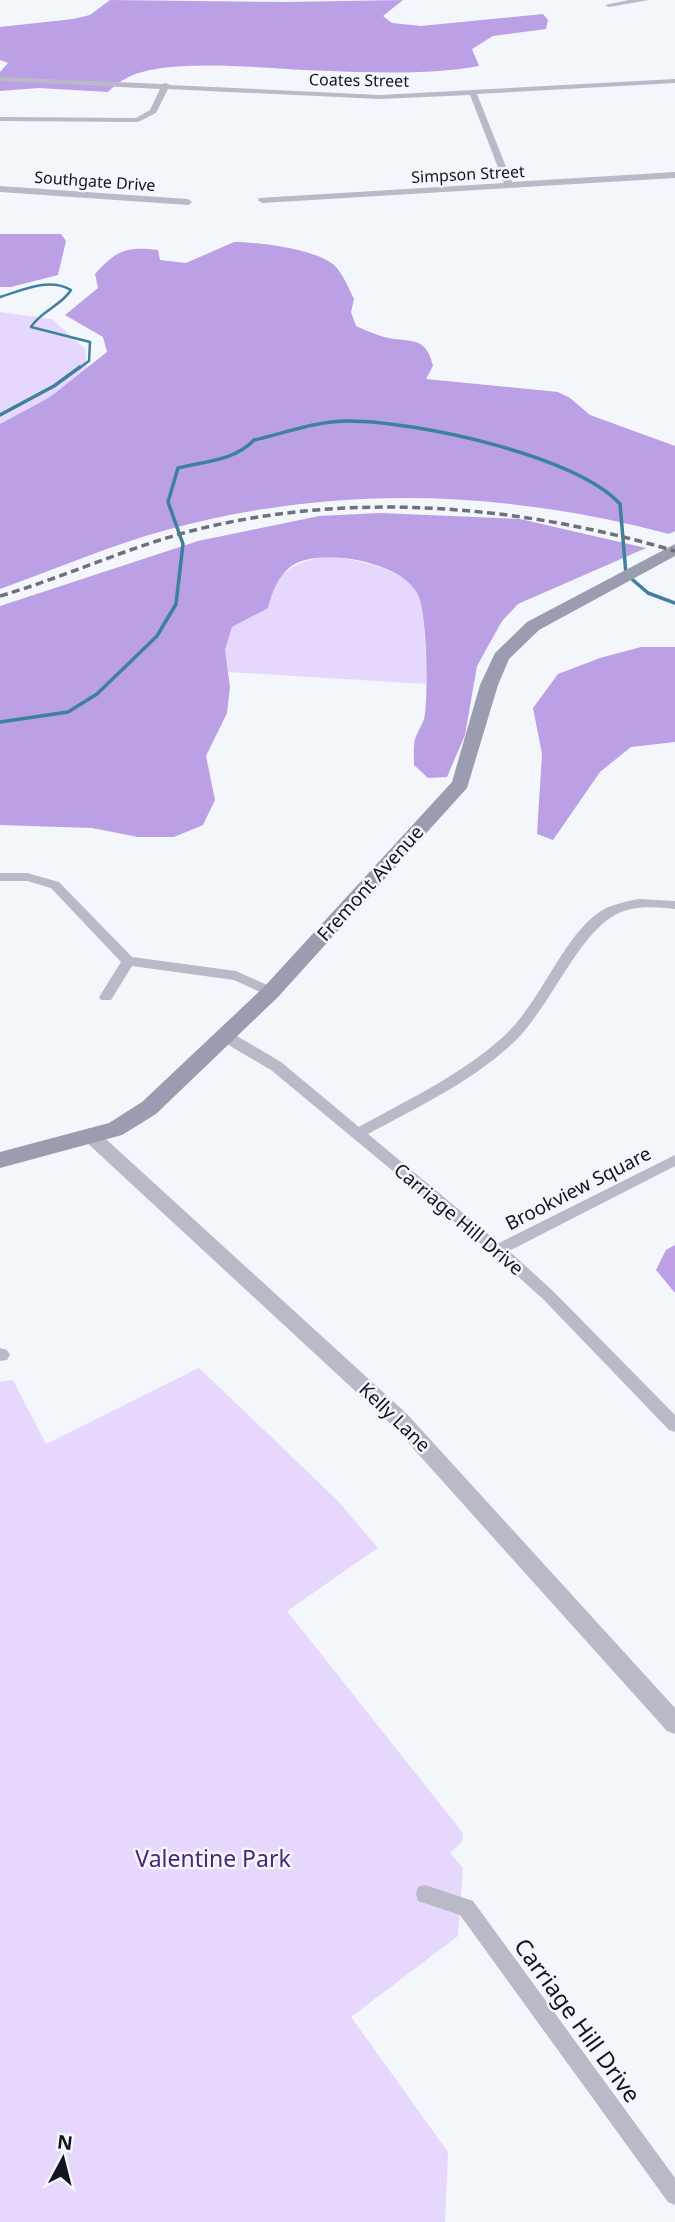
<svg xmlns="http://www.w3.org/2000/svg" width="675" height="2222" font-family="'Noto Sans',sans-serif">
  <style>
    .green { fill: #e6d8fd }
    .forest { fill: #bba0e5 }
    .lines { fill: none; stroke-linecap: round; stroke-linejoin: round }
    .stream-far1 { stroke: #3e819d; stroke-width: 2.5 }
    .stream { stroke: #3e819d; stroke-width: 3.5 }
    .minor { fill: #b9b9c7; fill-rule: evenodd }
    .tertiary { fill: #b9b9c7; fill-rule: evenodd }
    .secondary { fill: #9b9cb0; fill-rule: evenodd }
    .rail { stroke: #6d7179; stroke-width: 3.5; stroke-dasharray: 8 4.5; stroke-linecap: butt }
    .labels { text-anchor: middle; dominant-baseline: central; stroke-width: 5; stroke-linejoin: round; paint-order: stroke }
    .far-street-label { font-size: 16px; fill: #111620; stroke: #f3f6fb }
    .street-label { font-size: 19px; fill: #111620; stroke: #f3f6fb }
    .near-park-label { font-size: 23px; fill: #4d2777; stroke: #f3f6fb }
    .near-street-label { font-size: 23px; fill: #111620; stroke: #f3f6fb }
  </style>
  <rect width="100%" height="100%" fill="#f3f6fb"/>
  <!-- green -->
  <g class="green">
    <polygon points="0,312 52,319 85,349 87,368 50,397 0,424"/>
    <path d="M326 555C353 560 406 567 419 596 424 607 427 669 426 684L228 672 225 650 232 627 268 608C278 569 289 566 326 555Z"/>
    <polygon points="199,1368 337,1500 378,1548 287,1611 463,1833 462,1842 450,1853 463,1868 458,1936 351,2017 448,2152 445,2222 0,2222 0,1382 13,1380 46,1444"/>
  </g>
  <!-- forest -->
  <g class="forest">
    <path d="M110 0 285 2 403 0 383 16 392 23 421 26 543 14 548 20 546 29 493 36 472 49 479 66C422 76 362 72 304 70 261 68 161 57 125 79 119 82 113 87 108 92L39 88 0 91V72L8 63 0 60V27L73 19 90 15Z"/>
    <polygon points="0,234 61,234 66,241 58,275 11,287 0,287"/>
    <path d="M234 242C257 242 318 249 335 266 343 274 349 289 354 299L351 312 356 326C365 330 374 334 384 337 408 343 426 334 433 366L426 379 558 392 570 398 590 415 675 446V531L669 534C503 490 337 484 170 529 113 544 56 569 0 589V424L50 397 107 352 103 337 65 315 98 288 95 274C117 250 126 246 158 250L160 260 186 263Z"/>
    <path d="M380 513 520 519 646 548 518 604 502 621 477 666 465 735 447 777 428 778 414 765C414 757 413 747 415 739 418 730 424 723 425 714 428 688 427 620 419 597 407 562 317 545 290 567 277 578 272 593 268 608L232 627 225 650 230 687 227 713 206 756 215 800 203 825 174 837H138L92 828 0 825V606L198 541 319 516Z"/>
    <polygon points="641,647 675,647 675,742 631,747 600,772 553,840 537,834 542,754 533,708 558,674 600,658"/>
    <polygon points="675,1245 675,1293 656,1270 666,1250"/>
  </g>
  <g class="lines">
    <!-- stream-far1 -->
    <path class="stream-far1" d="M0 297C23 290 49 277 71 290 61 306 41 311 31 327L90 342 89 361 78 369"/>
    <!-- stream -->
    <g class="stream">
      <polyline points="0,415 54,386 80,367"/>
      <path d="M0 722 68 712 97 694 157 636 176 604 183 544 168 502 178 468C205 461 234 461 254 440 285 433 316 421 348 421 414 421 576 455 620 504L626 574 648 593 675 603"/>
    </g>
    <!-- minor -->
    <g class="minor">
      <polygon points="629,0 649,0 609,7 605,5"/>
      <polygon points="0,77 162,84 166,83 170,85 380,95 675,79 675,83 477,94 512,182 675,172 675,178 262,203 258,200 259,198 504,183 470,95 380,99 168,89 156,113 138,122 0,121 0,117 136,118 150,110 160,89 0,81"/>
      <polygon points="0,186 188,199 192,202 188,205 0,192"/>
      <polygon points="0,873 27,873 59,882 132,957 236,971 276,989 278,992 271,997 234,980 132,966 111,1000 101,1000 99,997 121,962 51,888 27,881 0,881"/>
      <path d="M638 899 675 901V909C656 907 635 905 617 914 578 933 549 1010 513 1043 471 1082 418 1107 368 1134L499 1243 675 1155V1166L509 1251 553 1291 675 1415V1432L669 1430 543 1299 493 1254 271 1070 220 1040 218 1036 225 1031 230 1032 281 1062 359 1127C409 1099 461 1075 504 1036 541 1002 561 940 598 913 609 905 624 902 638 899Z"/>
      <polygon points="0,1348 7,1350 10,1355 7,1360 0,1361"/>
      <polygon points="425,1885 473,1901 675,2178 675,2205 668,2202 460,1915 418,1901 416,1894 418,1887"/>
    </g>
    <!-- tertiary -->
    <polygon class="tertiary" points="90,1128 96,1130 407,1414 675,1708 675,1734 667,1731 393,1426 84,1140 81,1135 84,1130"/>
    <!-- secondary -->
    <polygon class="secondary" points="675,544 675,556 539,630 509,659 498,685 467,788 278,997 156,1114 122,1135 0,1168 0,1152 109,1123 142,1102 264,987 452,782 480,685 495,653 527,622"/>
    <!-- rail -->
    <path class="rail" d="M0 596C65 577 126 548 191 531 350 490 520 505 675 551"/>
  </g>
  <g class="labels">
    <!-- far-street labels -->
    <g class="far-street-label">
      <text transform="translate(359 80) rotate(1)">Coates Street</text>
      <text transform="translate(468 174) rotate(-3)">Simpson Street</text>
      <text transform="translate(95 181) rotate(4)">Southgate Drive</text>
    </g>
    <!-- street labels -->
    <g class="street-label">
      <text transform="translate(370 883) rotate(-48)">Fremont Avenue</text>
      <text transform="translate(578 1188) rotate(-27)">Brookview Square</text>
      <text transform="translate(459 1219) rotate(40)">Carriage Hill Drive</text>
      <text transform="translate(395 1417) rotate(44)">Kelly Lane</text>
    </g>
    <!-- near-park labels -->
    <g class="near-park-label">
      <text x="213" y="1858">Valentine Park</text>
    </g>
    <!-- near-street labels -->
    <g class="near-street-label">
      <text transform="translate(578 2020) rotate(54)">Carriage Hill Drive</text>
    </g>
  </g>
  <!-- north arrow -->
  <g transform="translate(63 2159) rotate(7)" stroke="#f3f6fb" stroke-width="5" paint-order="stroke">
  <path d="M0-5L12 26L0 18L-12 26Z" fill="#111620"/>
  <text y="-10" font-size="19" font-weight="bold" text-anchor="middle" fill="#111620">N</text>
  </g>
</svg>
